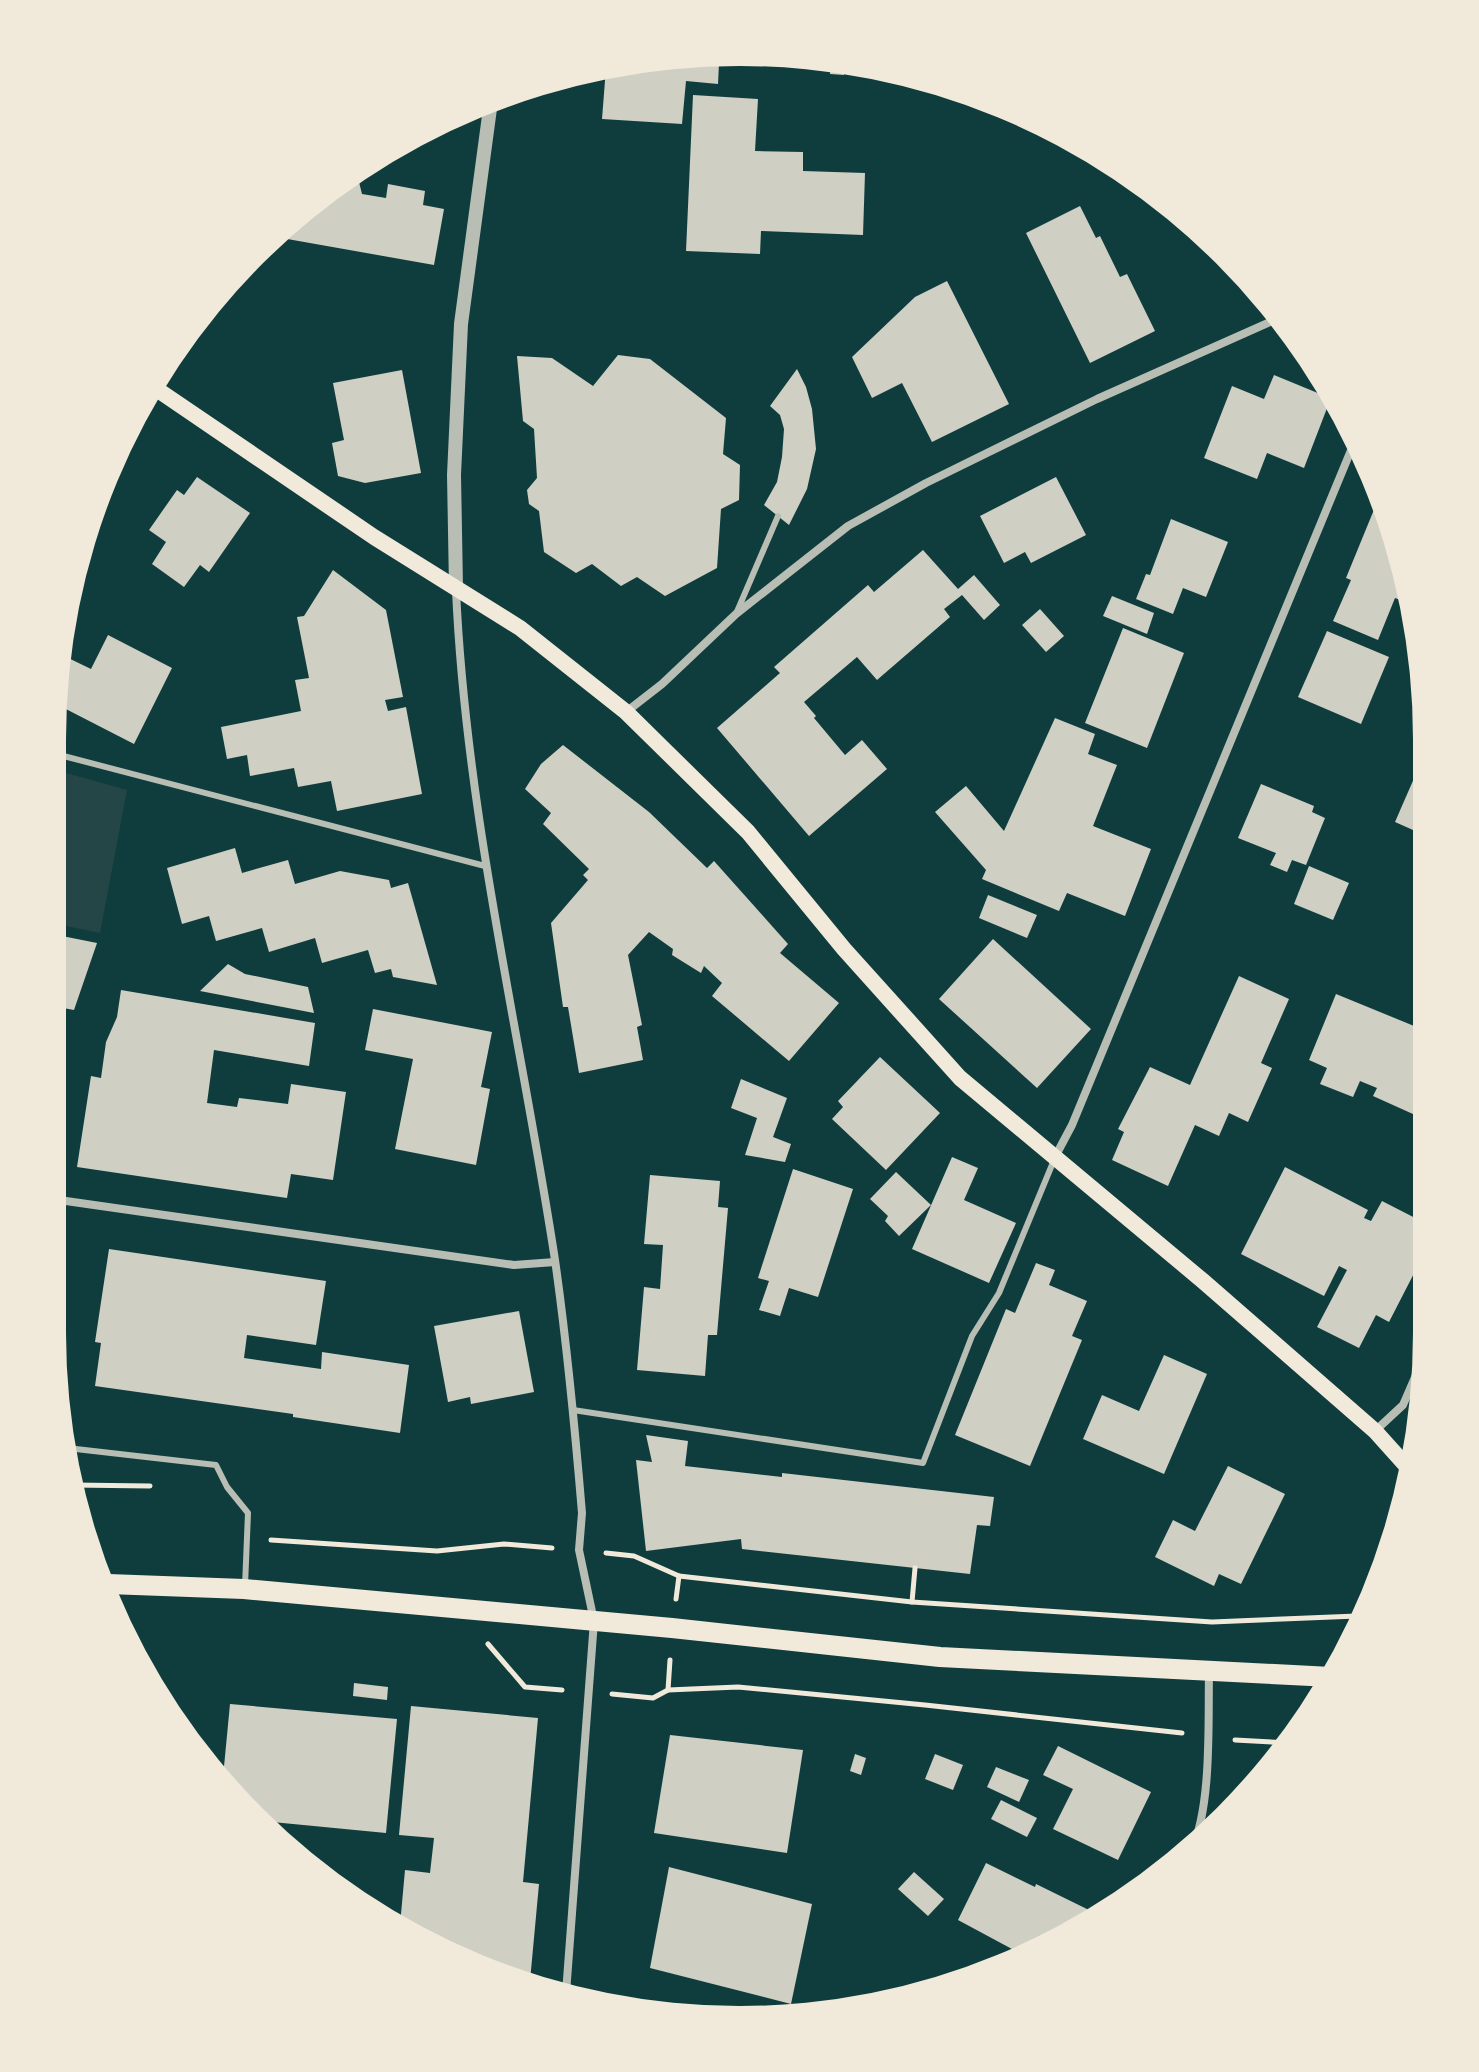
<svg xmlns="http://www.w3.org/2000/svg" width="1479" height="2072" font-family="'Golos Text',sans-serif">
  <style>
    .green { fill: #244646 }
    .building { fill: #cfcfc3 }
    .lines { fill: none; stroke-linecap: round; stroke-linejoin: round }
    .path { stroke: #f1e9da; stroke-width: 5 }
    .service { stroke: #b8beb3; stroke-width: 6 }
    .minor { stroke: #b8beb3; stroke-width: 8 }
    .tertiary { stroke: #b8beb3; stroke-width: 14 }
    .secondary { stroke: #f1e9da; stroke-width: 16 }
    .primary { stroke: #f1e9da; stroke-width: 20 }
  </style>
  <rect width="100%" height="100%" fill="#0f3d3e"/>
  <!-- green -->
  <polygon class="green" points="52,769 127,790 100,933 52,923"/>
  <!-- building -->
  <g class="building">
    <polygon points="779,54 779,62 710,58 710,56"/>
    <polygon points="668,57 668,59 719,63 718,84 686,81 682,124 602,119 606,68 650,58"/>
    <polygon points="830,61 845,63 844,75 830,74"/>
    <polygon points="693,95 758,99 755,151 803,152 803,171 865,173 863,235 761,231 760,254 686,251"/>
    <polygon points="346,180 359,182 362,194 386,198 388,184 425,191 423,205 444,209 434,265 276,237 287,222"/>
    <polygon points="1080,206 1096,238 1100,236 1120,277 1127,274 1155,331 1090,363 1026,233"/>
    <polygon points="947,281 1009,404 932,442 902,383 872,398 852,357 915,297"/>
    <polygon points="618,355 650,359 726,418 723,454 740,465 739,500 721,509 717,568 665,596 637,577 621,586 592,564 576,573 544,552 539,511 529,504 527,490 537,478 534,429 523,421 517,356 552,358 593,386"/>
    <polygon points="797,369 806,387 812,409 816,449 807,489 789,525 764,505 777,482 782,457 784,429 780,415 770,406"/>
    <polygon points="402,370 421,473 365,483 338,476 332,443 344,440 333,383"/>
    <polygon points="1274,375 1325,396 1329,403 1304,468 1267,453 1257,479 1204,458 1232,386 1264,399"/>
    <polygon points="197,477 250,513 209,572 200,565 184,587 152,564 166,542 149,530 177,490 184,495"/>
    <polygon points="1056,477 1086,535 1031,563 1025,552 1004,563 980,516"/>
    <polygon points="1380,495 1409,603 1395,598 1378,640 1333,621 1351,580 1346,578"/>
    <polygon points="1171,519 1228,542 1206,597 1183,588 1173,614 1136,599 1146,574 1150,575"/>
    <polygon points="923,550 958,589 974,575 1000,605 984,620 962,595 944,609 950,617 877,680 857,657 804,702 816,716 814,718 845,755 862,740 887,769 809,836 717,728 780,673 774,667 868,585 874,592"/>
    <polygon points="333,570 386,610 403,697 385,700 388,711 406,707 422,794 337,811 331,781 298,787 294,768 250,776 247,755 227,759 221,727 301,711 295,680 309,678 297,617 304,616"/>
    <polygon points="1112,596 1154,613 1147,634 1103,616"/>
    <polygon points="1040,609 1064,636 1046,652 1022,625"/>
    <polygon points="1123,628 1184,653 1147,748 1085,723"/>
    <polygon points="1327,631 1389,657 1361,724 1298,697"/>
    <polygon points="108,635 172,668 134,744 60,706 54,717 60,654 91,669"/>
    <polygon points="1055,718 1095,734 1088,754 1117,765 1093,826 1151,849 1125,916 1067,893 1059,911 982,879 986,870 935,812 966,786 1004,831"/>
    <polygon points="563,745 649,812 707,868 714,861 788,944 780,953 839,1003 789,1061 712,996 722,983 704,966 701,973 672,955 673,949 649,932 628,955 642,1025 637,1027 643,1060 579,1073 568,1007 563,1007 551,923 588,880 583,875 589,869 543,824 551,813 525,789 541,764"/>
    <polygon points="1422,760 1422,834 1395,822"/>
    <polygon points="1261,784 1314,806 1312,812 1325,818 1306,865 1292,860 1287,872 1270,865 1276,853 1238,838"/>
    <polygon points="235,848 242,873 288,860 295,884 340,871 389,880 391,888 408,883 437,985 393,977 391,969 375,973 368,950 322,963 315,938 269,952 262,928 216,941 209,916 182,924 167,868"/>
    <polygon points="1309,866 1349,883 1333,920 1294,904"/>
    <polygon points="988,895 1037,915 1027,938 979,918"/>
    <polygon points="62,936 97,943 74,1010 52,1006"/>
    <polygon points="993,939 1091,1029 1037,1088 939,999"/>
    <polygon points="228,964 245,974 308,987 314,1013 200,991"/>
    <polygon points="1239,976 1289,999 1261,1063 1272,1068 1248,1122 1229,1113 1219,1136 1195,1125 1168,1186 1112,1160 1124,1132 1118,1129 1150,1067 1190,1085"/>
    <polygon points="121,990 315,1023 309,1066 214,1050 207,1103 237,1107 239,1098 288,1104 291,1084 346,1092 333,1180 291,1174 287,1198 77,1167 91,1076 101,1078 106,1042 117,1017"/>
    <polygon points="1336,994 1419,1028 1416,1035 1423,1038 1424,1119 1373,1096 1377,1088 1360,1081 1353,1097 1320,1084 1327,1068 1309,1060"/>
    <polygon points="373,1009 492,1032 481,1087 490,1089 476,1165 395,1149 413,1059 365,1050"/>
    <polygon points="880,1057 940,1113 886,1170 832,1119 843,1107 838,1101"/>
    <polygon points="741,1079 787,1098 773,1137 791,1144 785,1162 745,1155 757,1118 731,1108"/>
    <polygon points="952,1157 978,1168 964,1200 1016,1223 989,1283 912,1249"/>
    <polygon points="1285,1167 1368,1210 1364,1218 1371,1221 1382,1201 1423,1222 1413,1243 1425,1249 1425,1252 1389,1322 1376,1315 1359,1348 1317,1327 1347,1270 1339,1266 1324,1296 1241,1254"/>
    <polygon points="793,1169 853,1189 818,1297 789,1288 780,1316 759,1310 769,1281 758,1278"/>
    <polygon points="896,1172 931,1205 899,1236 885,1221 888,1216 870,1199"/>
    <polygon points="650,1175 720,1181 718,1207 728,1208 717,1335 708,1335 705,1376 637,1370 644,1287 660,1289 663,1245 644,1244"/>
    <polygon points="109,1249 326,1281 316,1345 247,1335 244,1358 321,1369 322,1352 409,1365 400,1433 293,1417 293,1414 95,1386 101,1343 95,1342"/>
    <polygon points="1036,1263 1055,1270 1049,1285 1087,1301 1072,1336 1082,1340 1030,1466 955,1435 1006,1309 1015,1313"/>
    <polygon points="519,1311 534,1392 471,1404 470,1397 448,1402 434,1326"/>
    <polygon points="1164,1355 1207,1374 1164,1474 1083,1439 1102,1395 1139,1411"/>
    <polygon points="646,1435 688,1441 685,1466 782,1477 782,1473 994,1497 990,1526 977,1525 970,1574 742,1549 741,1539 646,1551 636,1460 652,1462"/>
    <polygon points="1228,1466 1285,1494 1241,1584 1219,1574 1214,1586 1155,1557 1173,1520 1195,1531"/>
    <polygon points="354,1683 388,1687 387,1700 353,1696"/>
    <polygon points="230,1704 397,1719 386,1833 262,1821 223,1777"/>
    <polygon points="411,1706 538,1718 523,1882 539,1884 530,1981 436,1949 400,1925 405,1870 430,1873 434,1838 399,1835"/>
    <polygon points="670,1735 803,1750 787,1853 654,1833"/>
    <polygon points="1058,1746 1151,1792 1118,1860 1053,1829 1073,1789 1043,1775"/>
    <polygon points="855,1754 866,1758 861,1775 850,1771"/>
    <polygon points="935,1754 963,1765 953,1790 925,1779"/>
    <polygon points="996,1767 1029,1780 1019,1802 987,1787"/>
    <polygon points="1001,1800 1037,1818 1027,1837 991,1819"/>
    <polygon points="986,1863 1035,1887 1036,1884 1091,1911 1023,1955 958,1920"/>
    <polygon points="669,1867 812,1904 791,2004 650,1968"/>
    <polygon points="914,1872 944,1899 928,1916 898,1889"/>
  </g>
  <g class="lines">
    <!-- path -->
    <g class="path">
      <polyline points="72,1485 150,1486"/>
      <polyline points="271,1540 437,1551 504,1544 552,1548"/>
      <polyline points="606,1553 634,1556 679,1576 912,1602 1212,1622 1357,1616 1368,1605"/>
      <polyline points="676,1599 679,1576"/>
      <polyline points="912,1602 915,1568"/>
      <polyline points="1357,1634 1357,1616"/>
      <polyline points="488,1644 525,1687 562,1690"/>
      <polyline points="668,1690 670,1660"/>
      <polyline points="612,1694 653,1698 668,1690 738,1687 925,1705 1182,1733"/>
      <polyline points="1235,1740 1290,1743"/>
    </g>
    <!-- service -->
    <g class="service">
      <polyline points="736,614 778,516"/>
      <polyline points="52,753 485,866"/>
      <polyline points="573,1410 923,1463 972,1336 999,1293 1054,1160"/>
      <polyline points="67,1448 216,1465 227,1487 248,1513 245,1586"/>
    </g>
    <!-- minor -->
    <g class="minor">
      <path d="M456 590C466 816 521 1037 555 1260 567 1344 575 1429 582 1513L579 1550 594 1621 566 1993"/>
      <polyline points="626,712 662,684 736,614 848,526 926,483 1097,399 1277,319"/>
      <polyline points="1055,1157 1072,1125 1354,443"/>
      <polyline points="52,1199 514,1265 555,1262"/>
      <polyline points="1375,1431 1403,1405 1425,1354"/>
      <path d="M1191 1851C1212 1807 1208 1723 1209 1674"/>
    </g>
    <!-- tertiary -->
    <polyline class="tertiary" points="456,587 454,475 461,324 491,101"/>
    <!-- secondary -->
    <polyline class="secondary" points="152,386 374,537 520,628 626,712 748,832 844,949 960,1078 1203,1281 1375,1431 1410,1470"/>
    <!-- primary -->
    <polyline class="primary" points="108,1584 244,1589 672,1628 940,1657 1331,1677"/>
  </g>
  <!-- crop -->
  <path d="M0 0H1479V2072H0ZM739 66H740A673 673 0 0 1 1413 739V1333A673 673 0 0 1 740 2006H739A673 673 0 0 1 66 1333V739A673 673 0 0 1 739 66Z" fill="#f1e9da" fill-rule="evenodd"/>
</svg>
